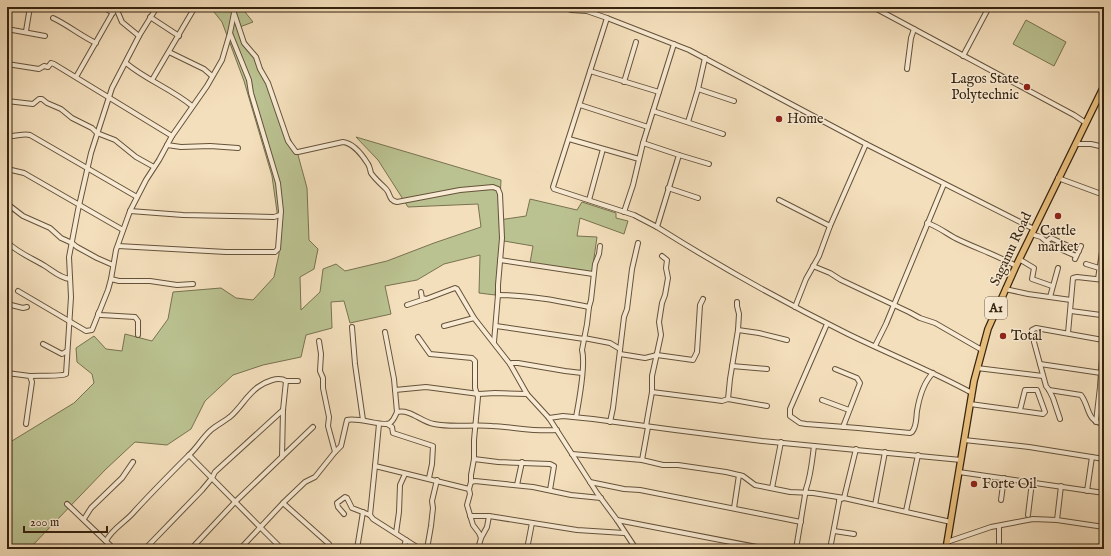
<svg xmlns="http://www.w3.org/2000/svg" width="1111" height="556" font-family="'IM FELL English',serif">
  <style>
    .green { fill: #bbc291; stroke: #787250 }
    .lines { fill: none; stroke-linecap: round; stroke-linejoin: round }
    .minor-casing { stroke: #65523a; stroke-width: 6 }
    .highway-casing { stroke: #35230f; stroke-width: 8 }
    .minor { stroke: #f8ead3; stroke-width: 4 }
    .highway { stroke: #eac07e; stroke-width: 5.5 }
    .poi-dot { fill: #8f2418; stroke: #f8ead3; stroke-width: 1.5 }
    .labels { text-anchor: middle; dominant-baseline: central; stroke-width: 3; stroke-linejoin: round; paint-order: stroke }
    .shield { fill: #f8ead3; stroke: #705f4a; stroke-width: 1 }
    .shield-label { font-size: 13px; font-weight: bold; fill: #35230f }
    .poi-label { font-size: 14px; fill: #35230f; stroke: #f8ead3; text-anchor: start }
    .street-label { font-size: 14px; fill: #35230f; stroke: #f8ead3 }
  </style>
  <rect width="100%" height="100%" fill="#f4dfbc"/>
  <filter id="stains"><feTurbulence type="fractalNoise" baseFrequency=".005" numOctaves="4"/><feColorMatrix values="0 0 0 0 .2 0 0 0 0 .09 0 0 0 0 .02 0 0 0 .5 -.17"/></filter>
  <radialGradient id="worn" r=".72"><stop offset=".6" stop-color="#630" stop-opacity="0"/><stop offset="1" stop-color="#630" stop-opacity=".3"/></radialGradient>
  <!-- green -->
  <g class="green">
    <polygon points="215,7 241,7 253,22 237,28 261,65 279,116 298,155 307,188 309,240 318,249 314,269 300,277 301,310 320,292 323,269 336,264 345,271 387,261 434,243 481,227 478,204 408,207 378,160 356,137 501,180 499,220 526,216 530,199 577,210 582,202 616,213 616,218 628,221 624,234 580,218 577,236 597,237 592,272 530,263 533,246 504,241 498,264 495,295 479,293 480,255 444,264 417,280 385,286 391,314 350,323 344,301 331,302 332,328 306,335 301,357 263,365 233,375 205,401 191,429 167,445 135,442 106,469 29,549 7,549 7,444 74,403 94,383 92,374 77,362 76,348 94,336 106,349 122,351 125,334 152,341 168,319 173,292 221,288 236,298 253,300 274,277 279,254 278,219 272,176 244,81 222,22 214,12"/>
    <polygon points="1026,20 1066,42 1054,66 1013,44"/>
  </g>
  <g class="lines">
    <defs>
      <g id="minor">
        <polyline points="103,7 113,13"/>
        <polyline points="562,7 571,10 587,11 607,18 689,50 866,144 1034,229"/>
        <polyline points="873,7 1074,115 1086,123"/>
        <polyline points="116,8 122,22 139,36"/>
        <path d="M234 13 244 43 256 57 260 69 268 83 288 141 296 152H298L343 142C353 143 363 156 368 164 370 167 370 170 371 173 375 179 381 184 386 189 391 194 388 200 397 202L460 190 493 187 498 189 500 194 502 238 498 285V295"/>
        <polyline points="150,17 179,36"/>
        <path d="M53 18C68 25 81 36 96 43"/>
        <polyline points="607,18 553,187 554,189 634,215 657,227"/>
        <polyline points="7,29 45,36"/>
        <polyline points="26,31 30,7"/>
        <polyline points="169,52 204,69 212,76"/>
        <polyline points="963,56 989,7"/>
        <path d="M126 63C146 80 172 89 192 106"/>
        <polyline points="7,64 39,69 44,66 48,67 51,63 54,64 172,136"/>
        <polyline points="907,69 911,38 914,29"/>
        <polyline points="590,71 659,92"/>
        <polyline points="76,77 116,7"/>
        <polyline points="152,80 195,7"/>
        <polyline points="624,82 636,42"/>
        <polyline points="698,89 734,101"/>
        <polyline points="7,101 33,104 39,99 42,99 47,103 61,109 72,118 92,128 97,133"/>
        <polyline points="580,105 648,127"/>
        <polyline points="653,111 723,134"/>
        <polyline points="688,122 698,89 705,58"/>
        <polyline points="97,133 115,140 136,157 154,167"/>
        <path d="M7 136C15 137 23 133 30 135L137 197"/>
        <polyline points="569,139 639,159"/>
        <path d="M643 143 679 155 657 227C719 266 783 302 848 334 889 354 932 371 972 393"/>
        <polyline points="1075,144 1091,144 1104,147"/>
        <polyline points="167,145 181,147 210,146 238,148"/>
        <polyline points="679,155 709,164"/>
        <polyline points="7,169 24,173 123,230"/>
        <polyline points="1058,178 1104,195"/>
        <polyline points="668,188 698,198"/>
        <polyline points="589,200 603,149"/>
        <polyline points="779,200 830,226"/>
        <polyline points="10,206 23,216 50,228 61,238 72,243 77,247 97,258 113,265"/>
        <polyline points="130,211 183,215 274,217 280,215"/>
        <polyline points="624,212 633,185 643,143 674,44"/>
        <path d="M927 223C937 226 946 233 955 238 975 248 997 255 1016 266"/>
        <polyline points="1031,234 1041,237 1049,244 1076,256"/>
        <polyline points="1047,241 1051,238 1079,251"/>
        <path d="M7 242C18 253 32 258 45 266 53 271 60 278 70 279"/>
        <polyline points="118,246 226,252 275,252 278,249 281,211 278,183 251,93 249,80 230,33 234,13 232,7"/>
        <polyline points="1019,259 1034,268 1032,279 1052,286"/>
        <polyline points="1075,259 1081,246"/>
        <polyline points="500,260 593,274"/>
        <polyline points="1086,264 1099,268"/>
        <polyline points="813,266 830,273 841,280 909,312 920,318 935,323 982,350"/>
        <polyline points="111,279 119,281 150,281 177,285 193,284"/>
        <polyline points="1098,279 1102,252"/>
        <polyline points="1005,289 1028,294 1071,300"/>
        <polyline points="18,291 86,331 92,330 108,290 111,279 116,250 130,211 146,180 159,160 172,136 207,86 222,60 230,33"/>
        <polyline points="421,292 422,298 426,299 455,288 457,289 474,318 510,364 527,394 549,418 597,493 617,520 636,549"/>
        <polyline points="1050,297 1058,268"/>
        <polyline points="7,304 23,308 27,307"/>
        <polyline points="407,305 425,299"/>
        <polyline points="795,307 806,279 819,256 830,226 866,144"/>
        <polyline points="1071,311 1101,315"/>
        <polyline points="99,312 98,314 101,315 135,317 138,321 138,335"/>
        <path d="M827 324 790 409V416L800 423 806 424 858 428 910 433 912 432C917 426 916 418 917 411 919 399 924 382 933 373"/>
        <polyline points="444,326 474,318"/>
        <polyline points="496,326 584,339"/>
        <polyline points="352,327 355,364 363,420"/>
        <polyline points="738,330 759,333 787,340"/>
        <polyline points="385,332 394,379 397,412"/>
        <polyline points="1068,333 1073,278 1077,277 1104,280"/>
        <polyline points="418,337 430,354 472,358 475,361 475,388 478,397 474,440 474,459 471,475 471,482 469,489 470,494 467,505 473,525 479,533 481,538 478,549"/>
        <polyline points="584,338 610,343 620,349"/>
        <path d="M494 342 498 295C529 295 559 301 589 307"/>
        <polyline points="43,344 62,354 67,351"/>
        <polyline points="875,346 886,324 944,184"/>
        <polyline points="620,354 645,358 657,355 693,360 697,352 700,305 703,299"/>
        <polyline points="510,364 512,363 518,363 565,371 582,373"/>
        <polyline points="1040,364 1101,373"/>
        <polyline points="732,366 767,369"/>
        <polyline points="977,368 1043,376"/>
        <polyline points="835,369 857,378 860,383 843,427"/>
        <polyline points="7,373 30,376 32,382 26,424"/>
        <path d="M30 376C39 375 61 377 66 374L71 297 69 257 78 210 91 153 112 88 139 36 157 7"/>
        <polyline points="395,390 426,387 479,394 495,393 527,394"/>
        <path d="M1049 390 1081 395C1090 407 1086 421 1104 424"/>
        <polyline points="652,392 715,400 722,401 728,399 767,406"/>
        <polyline points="728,399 730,379 738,330 739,314 737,306 737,302"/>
        <polyline points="822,400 849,410"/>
        <polyline points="970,404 1043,414 1045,412 1037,390 1025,390 1020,410"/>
        <path d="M576 417C579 401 586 365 582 350L587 324 589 307 591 300 595 264 599 254 600 246"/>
        <polyline points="549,418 563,416 593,419 675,430 762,441 961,460"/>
        <polyline points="1060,419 1053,398 1049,390 1046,386 1034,342 1032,330 1036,328 1103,340"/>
        <polyline points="610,422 613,408 624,317 627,309 632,269 638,243"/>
        <polyline points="1096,422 1100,387 1104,329"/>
        <polyline points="379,424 375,466 469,489"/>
        <polyline points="387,424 392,427 393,433 433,446 432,464 429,478"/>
        <polyline points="646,426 652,392 652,376 661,335 659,322 662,303 665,295 668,278 666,268 667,260 662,256"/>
        <polyline points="964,440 1029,447 1104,459"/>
        <path d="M335 452 341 446 347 420C358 417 384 427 390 423 394 420 395 416 397 412 411 409 421 422 434 424 453 428 473 424 492 426 514 427 535 432 557 430"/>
        <polyline points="572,454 642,460 663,465 678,465 726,472 743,476 755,485 790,492 813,493 844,498 951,522"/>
        <polyline points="189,455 260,527 282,549"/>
        <polyline points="282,457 283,410 286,381"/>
        <polyline points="474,459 498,462 550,464 554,466 550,490"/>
        <polyline points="642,460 648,427"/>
        <polyline points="959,472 1104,493"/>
        <polyline points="471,482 475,481 533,487 571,495 601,498"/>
        <polyline points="590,482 624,489 640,490 801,522"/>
        <polyline points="517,485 522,462"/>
        <polyline points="772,488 781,442"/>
        <polyline points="1087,491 1092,457"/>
        <polyline points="1001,500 1004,478"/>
        <polyline points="283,503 329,544 331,549"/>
        <polyline points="67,504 114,549"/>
        <polyline points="875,505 885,452"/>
        <polyline points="734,508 739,475"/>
        <polyline points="906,511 918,455"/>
        <polyline points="344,514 338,507 337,503 345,497 347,498 352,508 370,515 373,519 420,549"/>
        <polyline points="370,515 375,466"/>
        <polyline points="1028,515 1032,482"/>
        <polyline points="470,516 489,516 577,530 624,533"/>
        <polyline points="84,519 91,508 122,478 133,462"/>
        <polyline points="617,520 767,549"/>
        <polyline points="1057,520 1061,486"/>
        <polyline points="834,531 854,534"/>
        <polyline points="396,533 399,512 400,485 405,474"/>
        <polyline points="481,538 487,527 489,516"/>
        <path d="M106 541C112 529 124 523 133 513 151 493 170 474 189 455 197 448 202 438 211 430 217 425 225 421 231 416 241 407 247 395 258 387 265 382 278 376 286 381H298"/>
        <polyline points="947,542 991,527 1033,519 1057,520 1104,527"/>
        <polyline points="145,549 202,490 212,478 215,472 283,410"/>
        <polyline points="191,549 235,502 313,427"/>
        <polyline points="240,549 283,503 305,482 315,477 335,452 328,426 329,417 323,388 323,378 320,371 321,354 319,341"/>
        <polyline points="357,549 363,512"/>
        <polyline points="403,549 406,540"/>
        <polyline points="427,549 431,526 433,508 432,501 437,480"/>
        <polyline points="527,549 532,523"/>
        <path d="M796 549 806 489C811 475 812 461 814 446"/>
        <polyline points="830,549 839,502 839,500 844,498 856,449"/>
        <polyline points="999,549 999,526"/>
        <polyline points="1083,549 1104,546"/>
      </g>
      <polyline id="highway" points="946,549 974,381 988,329 1016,266 1104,86"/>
    </defs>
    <!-- minor casing -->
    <use href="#minor" class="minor-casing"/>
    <!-- highway casing -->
    <use href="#highway" class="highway-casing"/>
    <!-- minor -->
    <use href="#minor" class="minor"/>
    <!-- highway -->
    <use href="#highway" class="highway"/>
  </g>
  <!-- markers -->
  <g class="poi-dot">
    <circle cx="1027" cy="87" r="4"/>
    <circle cx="779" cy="119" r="4"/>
    <circle cx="1058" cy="216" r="4"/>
    <circle cx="1003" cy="336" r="4"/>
    <circle cx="974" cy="484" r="4"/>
  </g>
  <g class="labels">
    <!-- shield labels -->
    <rect class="shield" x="985" y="297" width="22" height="22" rx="3"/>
    <g class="shield-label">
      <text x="996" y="308">A1</text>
    </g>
    <!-- poi labels -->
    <g class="poi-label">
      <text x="1019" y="79" text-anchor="end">Lagos State<tspan x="1019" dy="16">Polytechnic</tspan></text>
      <text x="787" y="119">Home</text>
      <text x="1058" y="231" text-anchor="middle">Cattle<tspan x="1058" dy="16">market</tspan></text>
      <text x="1011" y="336">Total</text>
      <text x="982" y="484">Forte Oil</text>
    </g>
    <!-- street labels -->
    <g class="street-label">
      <text transform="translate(1011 249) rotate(-65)">Sagamu Road</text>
    </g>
  </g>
  <!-- margin -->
  <rect width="1111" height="556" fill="none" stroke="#f4dfbc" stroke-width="24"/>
  <rect x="8" y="8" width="1095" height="540" fill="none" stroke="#35230f" stroke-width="2"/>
  <rect x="12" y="12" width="1087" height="532" fill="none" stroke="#35230f"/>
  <!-- scale -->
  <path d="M24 526v6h83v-6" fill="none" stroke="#35230f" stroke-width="2"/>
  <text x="30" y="526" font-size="12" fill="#35230f" stroke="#f8ead3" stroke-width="3" paint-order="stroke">200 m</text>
  <rect width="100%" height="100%" filter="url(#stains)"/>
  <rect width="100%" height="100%" fill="url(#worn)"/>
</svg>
